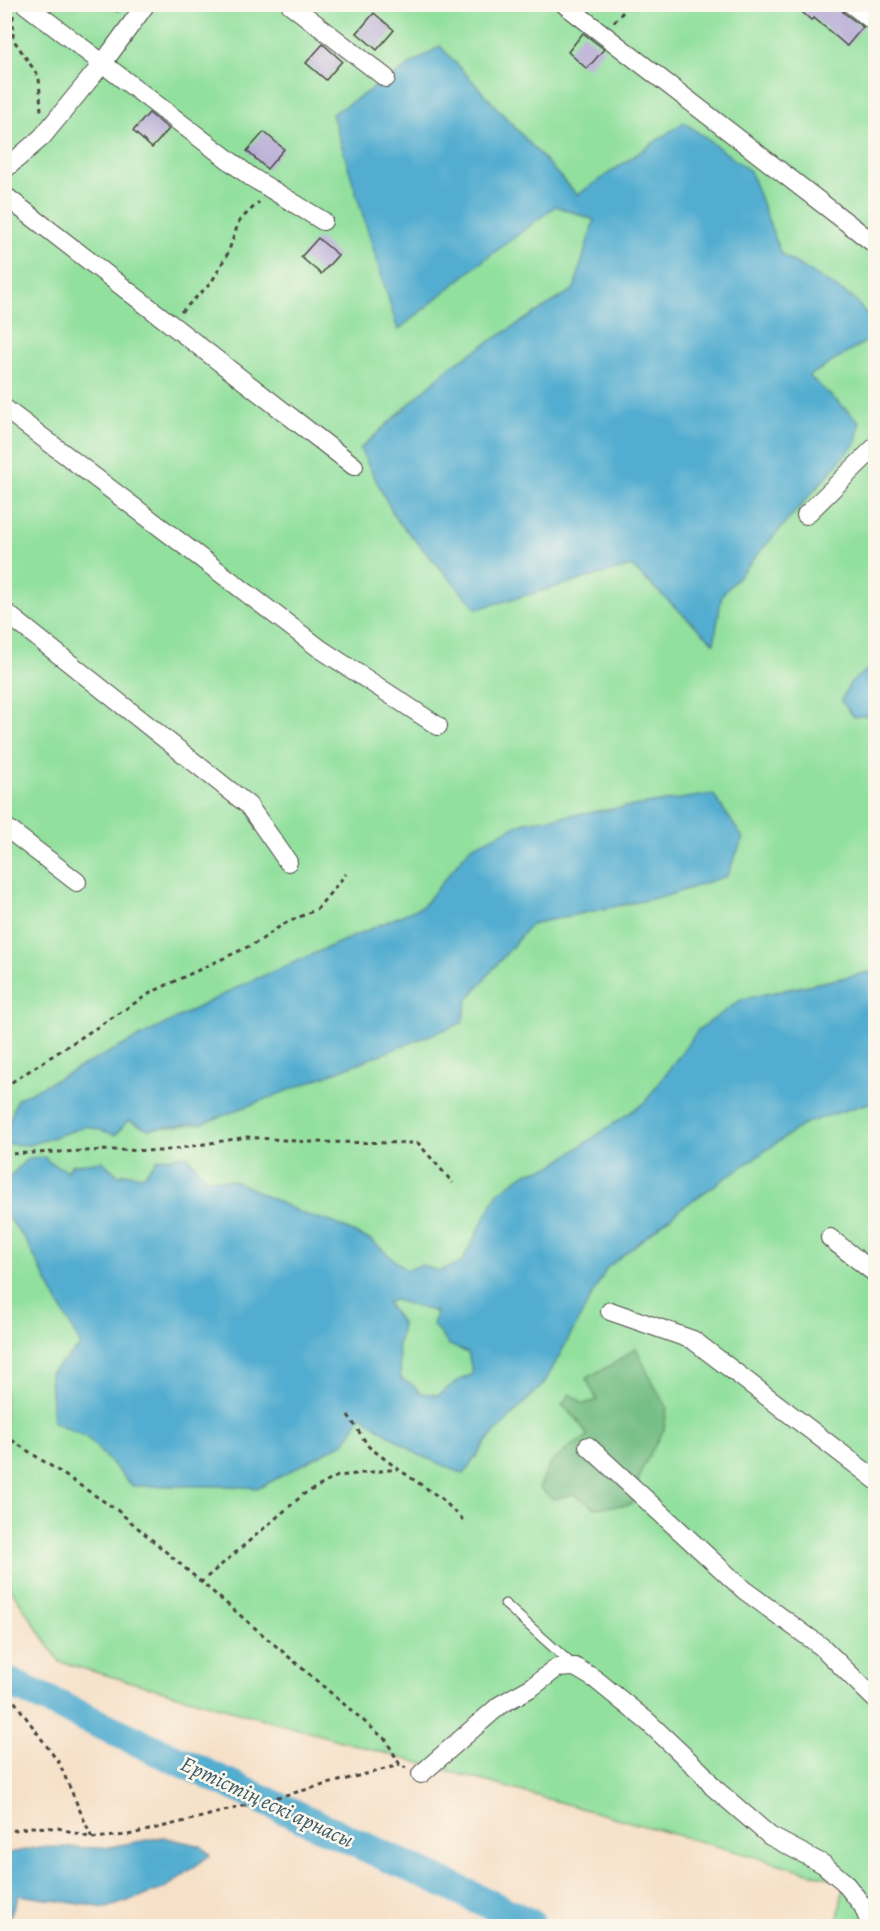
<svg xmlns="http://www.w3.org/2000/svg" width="880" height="1931" font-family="Alegreya,serif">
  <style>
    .green { fill: #92e09e; stroke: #5e8664; stroke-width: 1.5 }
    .forest { fill: #75be85; stroke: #507458; stroke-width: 1.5 }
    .water { fill: #53add0; stroke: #3f6c7e; stroke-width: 1.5; fill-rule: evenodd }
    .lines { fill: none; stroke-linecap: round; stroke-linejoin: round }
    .river { stroke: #53add0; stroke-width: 30 }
    .building { fill: #b6acd6 }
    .service-casing { stroke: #494642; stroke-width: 11 }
    .minor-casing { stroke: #494642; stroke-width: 20 }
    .path { stroke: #494642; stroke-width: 3; stroke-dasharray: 4.5 4.5; stroke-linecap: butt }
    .service { stroke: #fff; stroke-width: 9 }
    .minor { stroke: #fff; stroke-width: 18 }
    .labels { text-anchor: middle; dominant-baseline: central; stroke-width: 5; stroke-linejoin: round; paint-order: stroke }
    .water-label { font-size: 22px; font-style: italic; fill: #395865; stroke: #fbf7ec }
  </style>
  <rect width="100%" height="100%" fill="#fbf7ec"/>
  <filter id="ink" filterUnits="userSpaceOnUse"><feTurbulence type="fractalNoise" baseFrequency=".0167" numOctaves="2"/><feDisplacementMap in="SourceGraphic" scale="12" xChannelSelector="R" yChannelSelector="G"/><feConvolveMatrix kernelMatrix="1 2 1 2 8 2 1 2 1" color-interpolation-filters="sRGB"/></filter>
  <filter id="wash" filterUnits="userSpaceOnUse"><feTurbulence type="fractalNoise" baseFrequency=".008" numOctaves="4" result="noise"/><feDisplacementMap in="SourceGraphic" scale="24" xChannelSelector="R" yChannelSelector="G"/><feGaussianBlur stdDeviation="1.35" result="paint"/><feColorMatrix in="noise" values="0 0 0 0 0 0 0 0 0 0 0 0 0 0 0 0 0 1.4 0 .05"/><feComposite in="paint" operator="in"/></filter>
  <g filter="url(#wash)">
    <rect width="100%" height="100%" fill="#f6e0c7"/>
    <!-- green -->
    <polygon class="green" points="4,5 875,5 875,1926 837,1926 844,1882 60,1662 5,1580"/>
    <!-- forest -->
    <polygon class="forest" points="636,1348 652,1382 667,1407 664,1429 642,1469 632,1504 595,1508 574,1494 553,1499 539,1488 550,1464 571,1446 588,1437 578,1420 562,1405 570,1394 584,1404 597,1400 586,1378 613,1364"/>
    <!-- water -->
    <g class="water">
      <polygon points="440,46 577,195 684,122 750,171 781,254 853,298 875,324 875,336 809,376 860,422 856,443 722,595 714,643 631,566 477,609 396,519 360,449 452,365 574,289 594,220 556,206 480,263 398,330 332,114"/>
      <polygon points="875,661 875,714 854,717 841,701 850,683 868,669"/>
      <polygon points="713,794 743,838 727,876 666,896 531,924 468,999 462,1023 204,1123 148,1129 128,1120 116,1135 87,1126 30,1145 5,1144 5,1134 17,1099 242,985 423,906 471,847 525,822"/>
      <path d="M875 971V1101L806 1123 683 1207 607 1268 545 1382 485 1443 464 1474 419 1455 361 1416 345 1442 259 1488 228 1486H132L87 1437 53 1422 50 1373 81 1346 26 1241 5 1213V1181L28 1158 44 1157 49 1162 68 1171 71 1165 102 1161 119 1176 124 1173 143 1176 158 1159 186 1155 206 1178 236 1181 303 1214 332 1222 372 1241 406 1270 422 1265 439 1271 461 1263 498 1193 526 1173 552 1166 645 1102 698 1030 742 999ZM394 1300 436 1312 433 1325 449 1345 468 1353 473 1374 458 1381 438 1395 420 1393 413 1385 401 1379 398 1345 402 1324 387 1303Z"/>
      <polygon points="163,1837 201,1846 210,1855 166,1888 107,1908 19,1895 10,1916 5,1916 5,1854 39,1847 104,1848"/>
      <polygon points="479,1922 717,1926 421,1926"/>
    </g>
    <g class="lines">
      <!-- river -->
      <polyline class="river" points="4,1680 530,1923"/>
    </g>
    <g id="blocks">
      <!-- building -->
      <g class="building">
        <polygon points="793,4 838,4 844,13 863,27 847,46 814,18 811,20"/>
        <polygon points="374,13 394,30 377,50 357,33"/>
        <polygon points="583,33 604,49 587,69 568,52"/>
        <polygon points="323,44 342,61 326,80 306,63"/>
        <polygon points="149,113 169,129 152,148 133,131"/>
        <polygon points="264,132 284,149 267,169 247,151"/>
        <polygon points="318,238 338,255 321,274 301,257"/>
      </g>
    </g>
  </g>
  <g filter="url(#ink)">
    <use href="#blocks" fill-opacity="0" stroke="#494642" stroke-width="1.5"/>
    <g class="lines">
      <defs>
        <polyline id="service" points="505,1604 574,1666"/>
        <g id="minor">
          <polyline points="25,4 251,177 323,221"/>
          <polyline points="290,4 386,78"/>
          <polyline points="564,4 876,245"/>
          <polyline points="851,4 876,23"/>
          <polyline points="4,170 42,137 103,63 146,4"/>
          <polyline points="4,195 354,466"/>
          <polyline points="4,408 319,648 438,726"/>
          <polyline points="806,515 876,446"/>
          <polyline points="4,611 248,805 288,862"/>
          <polyline points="4,826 77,882"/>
          <polyline points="830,1238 876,1274"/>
          <polyline points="610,1311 693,1340 876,1480"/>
          <polyline points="588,1446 744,1590 822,1647 876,1700"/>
          <polyline points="421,1774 500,1705 532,1687 557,1668 575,1667 595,1679 648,1722 702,1773 713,1787 770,1836 823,1864 844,1882 863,1906 871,1926"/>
        </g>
      </defs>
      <!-- service casing -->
      <use href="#service" class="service-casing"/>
      <!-- minor casing -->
      <use href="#minor" class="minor-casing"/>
      <!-- path -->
      <g class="path">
        <polyline points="108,4 114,10 119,11"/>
        <polyline points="13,15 13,39 39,77 41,111"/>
        <polyline points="614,22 630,4"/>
        <polyline points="181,312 211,283 228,253 239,221 259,202"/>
        <polyline points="4,1087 152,992 258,942 282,925 317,909 346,874"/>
        <polyline points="4,1154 113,1150 162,1151 247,1137 308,1142 418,1143 453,1183"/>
        <polyline points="348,1415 369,1447 398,1469 442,1499 463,1520"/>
        <polyline points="4,1435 117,1510 386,1740 400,1765 406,1768"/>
        <polyline points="200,1583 304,1494 338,1476 398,1469"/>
        <polyline points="4,1687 59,1763 92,1838"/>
        <polyline points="4,1832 32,1827 58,1828 92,1838 128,1835 194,1819 400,1765"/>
      </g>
      <!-- service -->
      <use href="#service" class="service"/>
      <!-- minor -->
      <use href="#minor" class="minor"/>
    </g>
  </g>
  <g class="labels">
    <!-- water labels -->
    <g class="water-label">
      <text transform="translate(267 1802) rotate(25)">Ертістің ескі арнасы</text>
    </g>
  </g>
  <!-- margin -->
  <rect width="880" height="1931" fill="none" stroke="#fbf7ec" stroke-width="24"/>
</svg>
